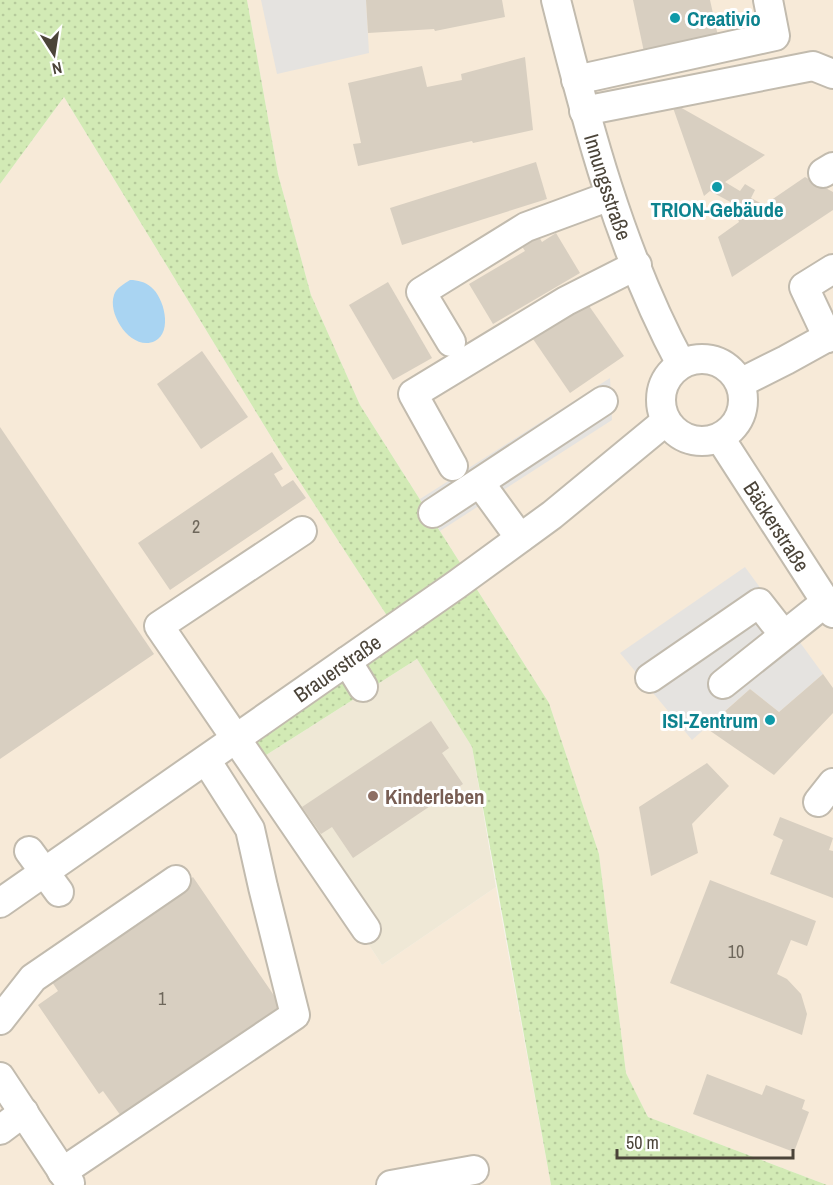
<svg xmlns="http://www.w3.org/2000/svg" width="833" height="1185" font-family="'Archivo Narrow',sans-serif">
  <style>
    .commercial { fill: #f7ead8 }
    .education { fill: #efe8d6 }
    .grass { fill: url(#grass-dots) }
    .parking { fill: #e5e3e0 }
    .water { fill: #a9d4f2 }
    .building { fill: #d8cfc1 }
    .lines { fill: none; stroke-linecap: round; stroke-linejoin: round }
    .minor-casing { stroke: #c2bbae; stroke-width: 32 }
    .minor { stroke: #fff; stroke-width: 28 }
    .culture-dot { fill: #0f9aa8; stroke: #fff; stroke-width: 2 }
    .education-dot { fill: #8d6e63; stroke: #fff; stroke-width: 2 }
    .labels { text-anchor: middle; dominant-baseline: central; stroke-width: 6; stroke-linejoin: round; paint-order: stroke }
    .number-label { font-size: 18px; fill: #6e675b }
    .culture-label { font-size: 21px; font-weight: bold; fill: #0d838f; stroke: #fff; text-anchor: start }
    .street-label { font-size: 21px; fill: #4b4439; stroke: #fff }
    .education-label { font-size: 21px; font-weight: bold; fill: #785e54; stroke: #fff; text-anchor: start }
  </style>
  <defs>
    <pattern id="grass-dots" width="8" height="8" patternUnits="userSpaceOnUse" patternTransform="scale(1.5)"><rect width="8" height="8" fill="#d2eab5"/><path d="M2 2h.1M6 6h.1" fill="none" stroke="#b6ca9c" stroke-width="1.8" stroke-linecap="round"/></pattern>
  </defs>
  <rect width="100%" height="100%" fill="#f6f3ec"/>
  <!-- commercial -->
  <g class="commercial">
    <polygon points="247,0 833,0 833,1185 827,1185 648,1117 626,1073 599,854 549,703 360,405 311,295 278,174"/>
    <polygon points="64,97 281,453 395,628 236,739 382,965 496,887 551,1185 0,1185 0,184"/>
  </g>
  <!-- education -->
  <polygon class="education" points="417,659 472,747 496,887 382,965 252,764"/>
  <!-- grass -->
  <polygon class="grass" points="0,0 247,0 278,174 311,295 360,405 549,703 599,854 626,1073 648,1117 827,1185 551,1185 472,747 417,659 252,764 236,740 395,628 281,453 64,97 0,184"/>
  <!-- parking -->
  <g class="parking">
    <polygon points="261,0 366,0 369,53 277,74"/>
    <polygon points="610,378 612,420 440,531 420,499"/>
    <polygon points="745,567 823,674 779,712 750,689 692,740 620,653"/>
  </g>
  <!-- water -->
  <path class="water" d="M130 280C138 280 145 282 151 287 164 297 173 332 155 341 132 352 107 315 114 295 116 288 124 284 130 280Z"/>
  <!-- building -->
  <g class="building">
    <polygon points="366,0 502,0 505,17 435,31 434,29 368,33"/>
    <polygon points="633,0 710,0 718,36 644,52"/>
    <polygon points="525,57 533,130 473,143 472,141 358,166 353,144 361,143 348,83 422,66 427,87 462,80 461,74"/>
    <polygon points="671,102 765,155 725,182 740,191 745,184 755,190 751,198 764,205 805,177 833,192 833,210 732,277 718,237 739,222 734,209 736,205 710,191 704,196"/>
    <polygon points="536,162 547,199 402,245 390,208"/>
    <polygon points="556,233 580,273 493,324 469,284 525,251 521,245 538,235 542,242"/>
    <polygon points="388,282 432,358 393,380 349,305"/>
    <polygon points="587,303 624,356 570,393 533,339"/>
    <polygon points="202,351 248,417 201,449 157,384"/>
    <polygon points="0,427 154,654 0,759"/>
    <polygon points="272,452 283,469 274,474 282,487 293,480 306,498 170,590 138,543"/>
    <polygon points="823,674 833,688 833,713 774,775 706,728 750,689 779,712"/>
    <polygon points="431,721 449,748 442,753 463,784 353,858 332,827 321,834 302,807"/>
    <polygon points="707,763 729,786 692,824 698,853 651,876 639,807"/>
    <polygon points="780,817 833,838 829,850 833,851 833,898 770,874 783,840 773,835"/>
    <polygon points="193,877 286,1013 126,1123 103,1091 99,1094 38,1005 58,991 48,976"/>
    <polygon points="710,880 816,921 807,946 791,940 777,974 787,979 801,994 807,1014 802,1035 670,983"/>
    <polygon points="707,1074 762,1095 766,1085 805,1100 802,1109 809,1112 794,1152 693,1114"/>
  </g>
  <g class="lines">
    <defs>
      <g id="minor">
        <path id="s1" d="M556 0C587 124 620 251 681 364"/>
        <polyline points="576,80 775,36 768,0"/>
        <polyline points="584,111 813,66 833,74"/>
        <polyline points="823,173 833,167"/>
        <polyline points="828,338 804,287 833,269"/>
        <polyline points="451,342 421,292 526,227 610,196"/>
        <circle cx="702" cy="400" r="41"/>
        <polyline points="740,383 786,360 833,334"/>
        <path id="s2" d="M720 438 833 613"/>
        <polyline points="453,466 413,394 566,301 637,265"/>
        <polyline points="480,483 520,538"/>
        <polyline points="433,513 603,401"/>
        <polyline points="302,531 159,626 366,929"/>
        <polyline points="347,661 363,687"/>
        <polyline points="650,678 759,603 784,635"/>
        <polyline points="723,684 826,602"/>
        <polyline points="818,802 833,783"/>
        <polyline points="29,851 59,892"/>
        <path id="s3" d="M0 903 456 585 552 515 666 421"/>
        <polyline points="0,1020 33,978 176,880"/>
        <polyline points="0,1077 70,1183"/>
        <polyline points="0,1130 24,1112"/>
        <polyline points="62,1172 295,1015 263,887 250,829 206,760"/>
        <polyline points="391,1185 474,1170"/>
      </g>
    </defs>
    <!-- minor casing -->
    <use href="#minor" class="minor-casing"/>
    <!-- minor -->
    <use href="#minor" class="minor"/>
  </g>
  <!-- markers -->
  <g class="culture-dot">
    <circle cx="675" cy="18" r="6"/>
    <circle cx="717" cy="187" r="6"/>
    <circle cx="770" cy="720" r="6"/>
  </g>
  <circle class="education-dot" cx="373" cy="796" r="6"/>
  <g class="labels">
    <!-- number labels -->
    <g class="number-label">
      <text x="196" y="526">2</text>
      <text x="736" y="951">10</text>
      <text x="162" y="998">1</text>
    </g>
    <!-- culture labels -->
    <g class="culture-label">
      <text x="687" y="18">Creativio</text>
      <text x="717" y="209" text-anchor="middle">TRION-Gebäude</text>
      <text x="758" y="720" text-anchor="end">ISI-Zentrum</text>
    </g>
    <!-- street labels -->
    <g class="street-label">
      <text stroke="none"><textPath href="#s1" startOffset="194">Innungsstraße</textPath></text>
      <text stroke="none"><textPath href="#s2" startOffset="105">Bäckerstraße</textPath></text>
      <text stroke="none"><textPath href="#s3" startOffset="411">Brauerstraße</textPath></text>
    </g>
    <!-- education labels -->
    <g class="education-label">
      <text x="385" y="796">Kinderleben</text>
    </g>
  </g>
  <!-- north arrow -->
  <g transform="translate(54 54) rotate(168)" stroke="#ffffff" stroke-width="4.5" paint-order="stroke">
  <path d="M0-4.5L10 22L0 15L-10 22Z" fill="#4b4439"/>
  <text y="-9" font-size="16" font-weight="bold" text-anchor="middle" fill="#4b4439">N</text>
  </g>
  <!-- scale -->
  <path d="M617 1149v9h176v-9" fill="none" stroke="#4b4439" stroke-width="3"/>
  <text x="626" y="1149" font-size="18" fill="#4b4439" stroke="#ffffff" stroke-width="4.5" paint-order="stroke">50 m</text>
</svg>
